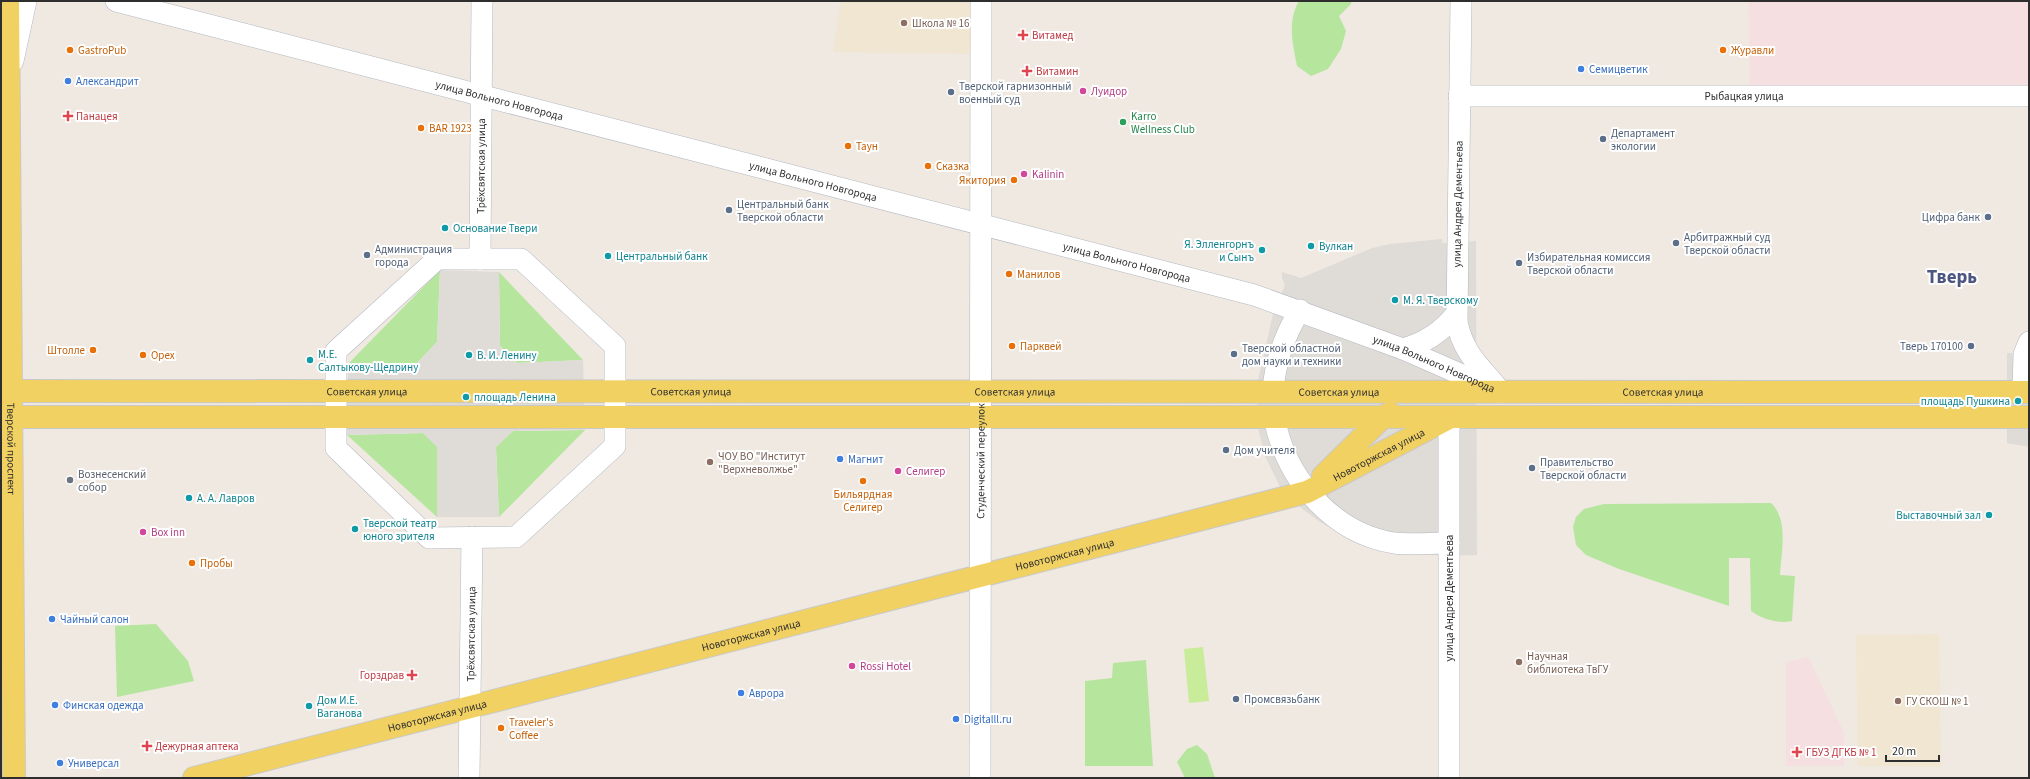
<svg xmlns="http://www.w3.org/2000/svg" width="2030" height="779" font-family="'Source Sans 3',sans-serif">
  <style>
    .education { fill: #f0e6d1 }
    .medical { fill: #f5dfe0 }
    .green { fill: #b6e59e }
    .pitch { fill: #c9ec9a }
    .plaza { fill: #dfdcd8 }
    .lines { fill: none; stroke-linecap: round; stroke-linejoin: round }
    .minor-casing { stroke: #b4b7c1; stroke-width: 22 }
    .major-casing { stroke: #c9c9c9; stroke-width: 24 }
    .minor { stroke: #fff; stroke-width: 21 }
    .major { stroke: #f2d163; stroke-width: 22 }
    .education-dot { fill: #8d6e63; stroke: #fff; stroke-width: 1.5 }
    .health-dot { fill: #e0444e; stroke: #fff; stroke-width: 1.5 }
    .food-dot { fill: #e8710a; stroke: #fff; stroke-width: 1.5 }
    .shop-dot { fill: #3f7fe0; stroke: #fff; stroke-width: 1.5 }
    .hotel-dot { fill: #d1479c; stroke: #fff; stroke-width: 1.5 }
    .service-dot { fill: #5c6f8a; stroke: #fff; stroke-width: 1.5 }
    .leisure-dot { fill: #2e9e5b; stroke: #fff; stroke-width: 1.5 }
    .culture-dot { fill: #0f9aa8; stroke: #fff; stroke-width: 1.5 }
    .worship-dot { fill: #6b7280; stroke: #fff; stroke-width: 1.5 }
    .labels { text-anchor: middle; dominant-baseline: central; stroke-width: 4; stroke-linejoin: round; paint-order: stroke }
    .education-label { font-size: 11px; fill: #785e54; stroke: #fff; text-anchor: start }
    .health-label { font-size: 11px; fill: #be3a42; stroke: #fff; text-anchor: start }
    .food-label { font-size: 11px; fill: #c56008; stroke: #fff; text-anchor: start }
    .shop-label { font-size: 11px; fill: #366cbe; stroke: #fff; text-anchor: start }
    .service-label { font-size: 11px; fill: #4e5e75; stroke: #fff; text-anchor: start }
    .hotel-label { font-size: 11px; fill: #b23c85; stroke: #fff; text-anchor: start }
    .street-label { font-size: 11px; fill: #2e2e2e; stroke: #fff }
    .leisure-label { font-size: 11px; fill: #27864d; stroke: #fff; text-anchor: start }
    .culture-label { font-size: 11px; fill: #0d838f; stroke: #fff; text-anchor: start }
    .worship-label { font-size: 11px; fill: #5b616d; stroke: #fff; text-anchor: start }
    .town-label { font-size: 19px; font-weight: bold; fill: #4d5680; stroke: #fff }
  </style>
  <rect width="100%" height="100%" fill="#efe9e1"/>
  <!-- education -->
  <g class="education">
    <polygon points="841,1 971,1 971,54 833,52"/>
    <polygon points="1939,634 1941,767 1858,766 1856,635"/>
  </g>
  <!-- medical -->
  <g class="medical">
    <polygon points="1749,1 2029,1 2029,88 1750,91"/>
    <polygon points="1808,657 1844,733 1844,766 1786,766 1786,662"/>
  </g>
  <!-- green -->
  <g class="green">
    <path d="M1299 1H1351V4L1339 16 1346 31 1341 49 1328 69 1311 76 1297 66C1293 44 1287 21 1299 1Z"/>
    <polygon points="440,270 437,342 417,363 348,364"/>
    <polygon points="499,272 583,360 517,363 500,346"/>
    <polygon points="585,430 499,517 496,447 513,431"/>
    <polygon points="423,433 437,446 437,517 347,435"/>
    <path d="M1771 503C1789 520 1781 553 1780 575L1795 576 1792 621C1778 624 1762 619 1751 611L1750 558H1729V606L1619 569 1586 555 1576 545 1573 527 1576 517 1584 509 1604 504Z"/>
    <polygon points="156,624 188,661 194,681 117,697 115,626"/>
    <polygon points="1146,660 1153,766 1085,766 1085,681 1112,678 1113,663"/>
    <polygon points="1197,745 1207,754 1215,778 1185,778 1177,762 1187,749"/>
  </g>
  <!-- pitch -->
  <polygon class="pitch" points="1203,647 1209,701 1189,703 1184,649"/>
  <!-- plaza -->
  <g class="plaza">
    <polygon points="1442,239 1442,243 1476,241 1477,555 1443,556 1417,553 1346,536 1320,522 1296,504 1280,487 1265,456 1256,420 1258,380 1273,314 1285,285 1282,278 1282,272 1301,278 1372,248 1390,244"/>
    <polygon points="440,270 499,272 500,346 517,363 583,360 585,430 513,431 496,447 499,517 437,517 437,447 423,433 347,435 348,364 417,363 437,342"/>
    <polygon points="2007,353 2029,353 2029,447 2007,443"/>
  </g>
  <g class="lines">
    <defs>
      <g id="minor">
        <path id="s1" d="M116 1 1254 295 1403 349 1501 392"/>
        <path d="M1461 1 1457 321C1461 349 1479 366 1497 387"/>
        <polyline points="13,61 26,1"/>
        <path id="s2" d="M1459 96H2029"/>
        <polygon points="437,259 521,259 615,346 615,446 516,537 429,538 336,448 336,351"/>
        <path id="s3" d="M480 259 482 1"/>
        <path d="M1403 349C1425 343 1442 332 1456 314"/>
        <path d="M1273 391C1275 361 1284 336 1300 310"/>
        <polyline points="2023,392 2024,354 2029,342"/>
        <path d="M1274 417C1285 477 1331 533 1394 543 1412 545 1431 543 1449 543"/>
        <path id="s4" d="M469 778 472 537"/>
        <path id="s5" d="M980 778 981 1"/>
        <polyline points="1449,778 1449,417"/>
      </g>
      <g id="major">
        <path id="s6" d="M8 1 14 778"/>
        <path id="s7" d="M1 391 2029 392"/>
        <polyline points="1,417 2029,417"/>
        <polyline points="1323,476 1383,417 1390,413"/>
        <path id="s8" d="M194 778 1307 492 1447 419"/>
      </g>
    </defs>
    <!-- minor casing -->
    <use href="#minor" class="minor-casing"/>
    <!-- major casing -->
    <use href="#major" class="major-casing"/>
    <!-- minor -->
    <use href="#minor" class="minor"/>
    <!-- major -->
    <use href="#major" class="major"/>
  </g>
  <!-- markers -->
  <g class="education-dot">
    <circle cx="904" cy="23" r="4"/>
    <circle cx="710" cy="462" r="4"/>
    <circle cx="1519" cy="662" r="4"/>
    <circle cx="1898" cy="701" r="4"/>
  </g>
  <g class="health-dot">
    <path d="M1021 29h4v4h4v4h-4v4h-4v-4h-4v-4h4z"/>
    <path d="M1025 65h4v4h4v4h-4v4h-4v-4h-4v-4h4z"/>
    <path d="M66 110h4v4h4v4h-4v4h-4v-4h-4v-4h4z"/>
    <path d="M410 669h4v4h4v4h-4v4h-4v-4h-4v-4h4z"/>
    <path d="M145 740h4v4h4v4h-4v4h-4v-4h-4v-4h4z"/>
    <path d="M1795 746h4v4h4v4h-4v4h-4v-4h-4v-4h4z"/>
  </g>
  <g class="food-dot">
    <circle cx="70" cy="50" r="4"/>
    <circle cx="1723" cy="50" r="4"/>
    <circle cx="421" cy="128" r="4"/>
    <circle cx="848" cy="146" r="4"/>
    <circle cx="928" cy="166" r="4"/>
    <circle cx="1014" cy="180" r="4"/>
    <circle cx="1009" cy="274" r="4"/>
    <circle cx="1012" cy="346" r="4"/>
    <circle cx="93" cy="350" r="4"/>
    <circle cx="143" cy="355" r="4"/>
    <circle cx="863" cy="481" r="4"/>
    <circle cx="192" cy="563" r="4"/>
    <circle cx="501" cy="728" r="4"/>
  </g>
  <g class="shop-dot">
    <circle cx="1581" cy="69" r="4"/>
    <circle cx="68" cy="81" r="4"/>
    <circle cx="840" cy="459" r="4"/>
    <circle cx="52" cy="619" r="4"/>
    <circle cx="741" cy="693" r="4"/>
    <circle cx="55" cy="705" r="4"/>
    <circle cx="956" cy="719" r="4"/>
    <circle cx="60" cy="763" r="4"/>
  </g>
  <g class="hotel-dot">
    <circle cx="1083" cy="91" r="4"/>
    <circle cx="1024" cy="174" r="4"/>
    <circle cx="898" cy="471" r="4"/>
    <circle cx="143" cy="532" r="4"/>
    <circle cx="852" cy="666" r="4"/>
  </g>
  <g class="service-dot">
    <circle cx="951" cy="92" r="4"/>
    <circle cx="1603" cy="139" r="4"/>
    <circle cx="729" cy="210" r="4"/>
    <circle cx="1988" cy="217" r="4"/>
    <circle cx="1676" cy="243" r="4"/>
    <circle cx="367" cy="255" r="4"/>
    <circle cx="1519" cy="263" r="4"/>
    <circle cx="1971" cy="346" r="4"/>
    <circle cx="1234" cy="354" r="4"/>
    <circle cx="1226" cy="450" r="4"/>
    <circle cx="1532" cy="468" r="4"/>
    <circle cx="1236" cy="699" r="4"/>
  </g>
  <circle class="leisure-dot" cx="1123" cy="122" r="4"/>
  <g class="culture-dot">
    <circle cx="445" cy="228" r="4"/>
    <circle cx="1311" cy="246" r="4"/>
    <circle cx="1262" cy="250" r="4"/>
    <circle cx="608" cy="256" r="4"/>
    <circle cx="1395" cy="300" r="4"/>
    <circle cx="469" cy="355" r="4"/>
    <circle cx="310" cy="360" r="4"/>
    <circle cx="466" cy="397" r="4"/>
    <circle cx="2018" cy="401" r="4"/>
    <circle cx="189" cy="498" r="4"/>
    <circle cx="1989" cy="515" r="4"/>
    <circle cx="355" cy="529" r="4"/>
    <circle cx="309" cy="706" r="4"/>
  </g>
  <circle class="worship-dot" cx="70" cy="480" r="4"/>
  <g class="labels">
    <!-- education labels -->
    <g class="education-label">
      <text x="912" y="23">Школа № 16</text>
      <text x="718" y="456">ЧОУ ВО "Институт<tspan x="718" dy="13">"Верхневолжье"</tspan></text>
      <text x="1527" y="656">Научная<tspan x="1527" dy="13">библиотека ТвГУ</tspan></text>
      <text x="1906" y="701">ГУ СКОШ № 1</text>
    </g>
    <!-- health labels -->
    <g class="health-label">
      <text x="1032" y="35">Витамед</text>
      <text x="1036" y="71">Витамин</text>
      <text x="76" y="116">Панацея</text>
      <text x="404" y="675" text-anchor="end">Горздрав</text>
      <text x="155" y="746">Дежурная аптека</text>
      <text x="1806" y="752">ГБУЗ ДГКБ № 1</text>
    </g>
    <!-- food labels -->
    <g class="food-label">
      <text x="78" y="50">GastroPub</text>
      <text x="1731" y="50">Журавли</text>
      <text x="429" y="128">BAR 1923</text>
      <text x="856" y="146">Таун</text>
      <text x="936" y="166">Сказка</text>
      <text x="1006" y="180" text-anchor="end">Якитория</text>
      <text x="1017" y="274">Манилов</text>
      <text x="1020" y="346">Парквей</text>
      <text x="85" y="350" text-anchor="end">Штолле</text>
      <text x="151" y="355">Орех</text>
      <text x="863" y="494" text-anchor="middle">Бильярдная<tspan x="863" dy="13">Селигер</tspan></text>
      <text x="200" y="563">Пробы</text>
      <text x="509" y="722">Traveler's<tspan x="509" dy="13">Coffee</tspan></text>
    </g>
    <!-- shop labels -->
    <g class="shop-label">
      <text x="1589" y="69">Семицветик</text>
      <text x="76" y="81">Александрит</text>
      <text x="848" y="459">Магнит</text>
      <text x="60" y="619">Чайный салон</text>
      <text x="749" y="693">Аврора</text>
      <text x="63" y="705">Финская одежда</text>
      <text x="964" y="719">Digitalll.ru</text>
      <text x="68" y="763">Универсал</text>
    </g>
    <!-- service labels -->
    <g class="service-label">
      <text x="959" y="86">Тверской гарнизонный<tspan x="959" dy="13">военный суд</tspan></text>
      <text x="1611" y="133">Департамент<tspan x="1611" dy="13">экологии</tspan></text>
      <text x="737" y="204">Центральный банк<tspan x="737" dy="13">Тверской области</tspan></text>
      <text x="1980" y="217" text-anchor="end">Цифра банк</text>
      <text x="1684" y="237">Арбитражный суд<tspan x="1684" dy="13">Тверской области</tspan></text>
      <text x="375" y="249">Администрация<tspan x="375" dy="13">города</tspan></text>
      <text x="1527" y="257">Избирательная комиcсия<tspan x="1527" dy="13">Тверской области</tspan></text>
      <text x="1963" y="346" text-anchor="end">Тверь 170100</text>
      <text x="1242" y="348">Тверской областной<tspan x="1242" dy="13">дом науки и техники</tspan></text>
      <text x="1234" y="450">Дом учителя</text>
      <text x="1540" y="462">Правительство<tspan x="1540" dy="13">Тверской области</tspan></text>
      <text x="1244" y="699">Промсвязьбанк</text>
    </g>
    <!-- hotel labels -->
    <g class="hotel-label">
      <text x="1091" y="91">Луидор</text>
      <text x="1032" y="174">Kalinin</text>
      <text x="906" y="471">Селигер</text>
      <text x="151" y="532">Box inn</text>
      <text x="860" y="666">Rossi Hotel</text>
    </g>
    <!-- street labels -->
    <g class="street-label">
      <text stroke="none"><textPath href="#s2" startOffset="285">Рыбацкая улица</textPath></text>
      <text stroke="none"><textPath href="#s1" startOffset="396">улица Вольного Новгорода</textPath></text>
      <text stroke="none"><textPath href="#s3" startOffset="93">Трёхсвятская улица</textPath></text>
      <text stroke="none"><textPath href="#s1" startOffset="720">улица Вольного Новгорода</textPath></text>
      <text transform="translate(1458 204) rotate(-89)">улица Андрея Дементьева</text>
      <text stroke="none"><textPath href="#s1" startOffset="1044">улица Вольного Новгорода</textPath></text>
      <text stroke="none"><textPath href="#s1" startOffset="1368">улица Вольного Новгорода</textPath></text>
      <text stroke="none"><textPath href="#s7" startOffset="366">Советская улица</textPath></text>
      <text stroke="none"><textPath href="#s7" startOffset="690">Советская улица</textPath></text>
      <text stroke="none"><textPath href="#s7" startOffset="1014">Советская улица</textPath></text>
      <text stroke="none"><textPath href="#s7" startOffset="1338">Советская улица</textPath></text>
      <text stroke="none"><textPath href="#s7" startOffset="1662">Советская улица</textPath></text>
      <text stroke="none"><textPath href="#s6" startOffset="448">Тверской проспект</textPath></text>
      <text stroke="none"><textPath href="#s8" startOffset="1230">Новоторжская улица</textPath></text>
      <text stroke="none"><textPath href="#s5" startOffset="317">Студенческий переулок</textPath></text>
      <text stroke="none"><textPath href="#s8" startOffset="899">Новоторжская улица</textPath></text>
      <text transform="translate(1449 598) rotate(-90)">улица Андрея Дементьева</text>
      <text stroke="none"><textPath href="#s4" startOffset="144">Трёхсвятская улица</textPath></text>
      <text stroke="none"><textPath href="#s8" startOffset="575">Новоторжская улица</textPath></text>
      <text stroke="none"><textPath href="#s8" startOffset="251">Новоторжская улица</textPath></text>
    </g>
    <!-- leisure labels -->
    <g class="leisure-label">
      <text x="1131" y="116">Karro<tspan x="1131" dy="13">Wellness Club</tspan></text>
    </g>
    <!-- culture labels -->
    <g class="culture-label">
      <text x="453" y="228">Основание Твери</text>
      <text x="1254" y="244" text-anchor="end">Я. Элленгорнъ<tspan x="1254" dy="13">и Сынъ</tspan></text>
      <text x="1319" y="246">Вулкан</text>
      <text x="616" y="256">Центральный банк</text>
      <text x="1403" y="300">М. Я. Тверскому</text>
      <text x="318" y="354">М.Е.<tspan x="318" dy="13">Салтыкову-Щедрину</tspan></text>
      <text x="477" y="355">В. И. Ленину</text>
      <text x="474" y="397">площадь Ленина</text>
      <text x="2010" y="401" text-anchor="end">площадь Пушкина</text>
      <text x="197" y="498">А. А. Лавров</text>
      <text x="1981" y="515" text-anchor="end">Выставочный зал</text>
      <text x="363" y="523">Тверской театр<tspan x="363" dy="13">юного зрителя</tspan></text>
      <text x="317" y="700">Дом И.Е.<tspan x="317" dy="13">Ваганова</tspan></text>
    </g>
    <!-- worship labels -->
    <g class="worship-label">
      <text x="78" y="474">Вознесенский<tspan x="78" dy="13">собор</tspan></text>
    </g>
    <!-- town labels -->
    <g class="town-label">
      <text x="1952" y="277">Тверь</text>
    </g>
  </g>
  <!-- border -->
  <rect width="2030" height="779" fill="none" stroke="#2e2e2e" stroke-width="4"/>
  <!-- scale -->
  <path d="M1886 755v6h53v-6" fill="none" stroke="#2e2e2e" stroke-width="2"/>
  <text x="1892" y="755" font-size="12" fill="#2e2e2e" stroke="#ffffff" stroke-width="3" paint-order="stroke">20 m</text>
</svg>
